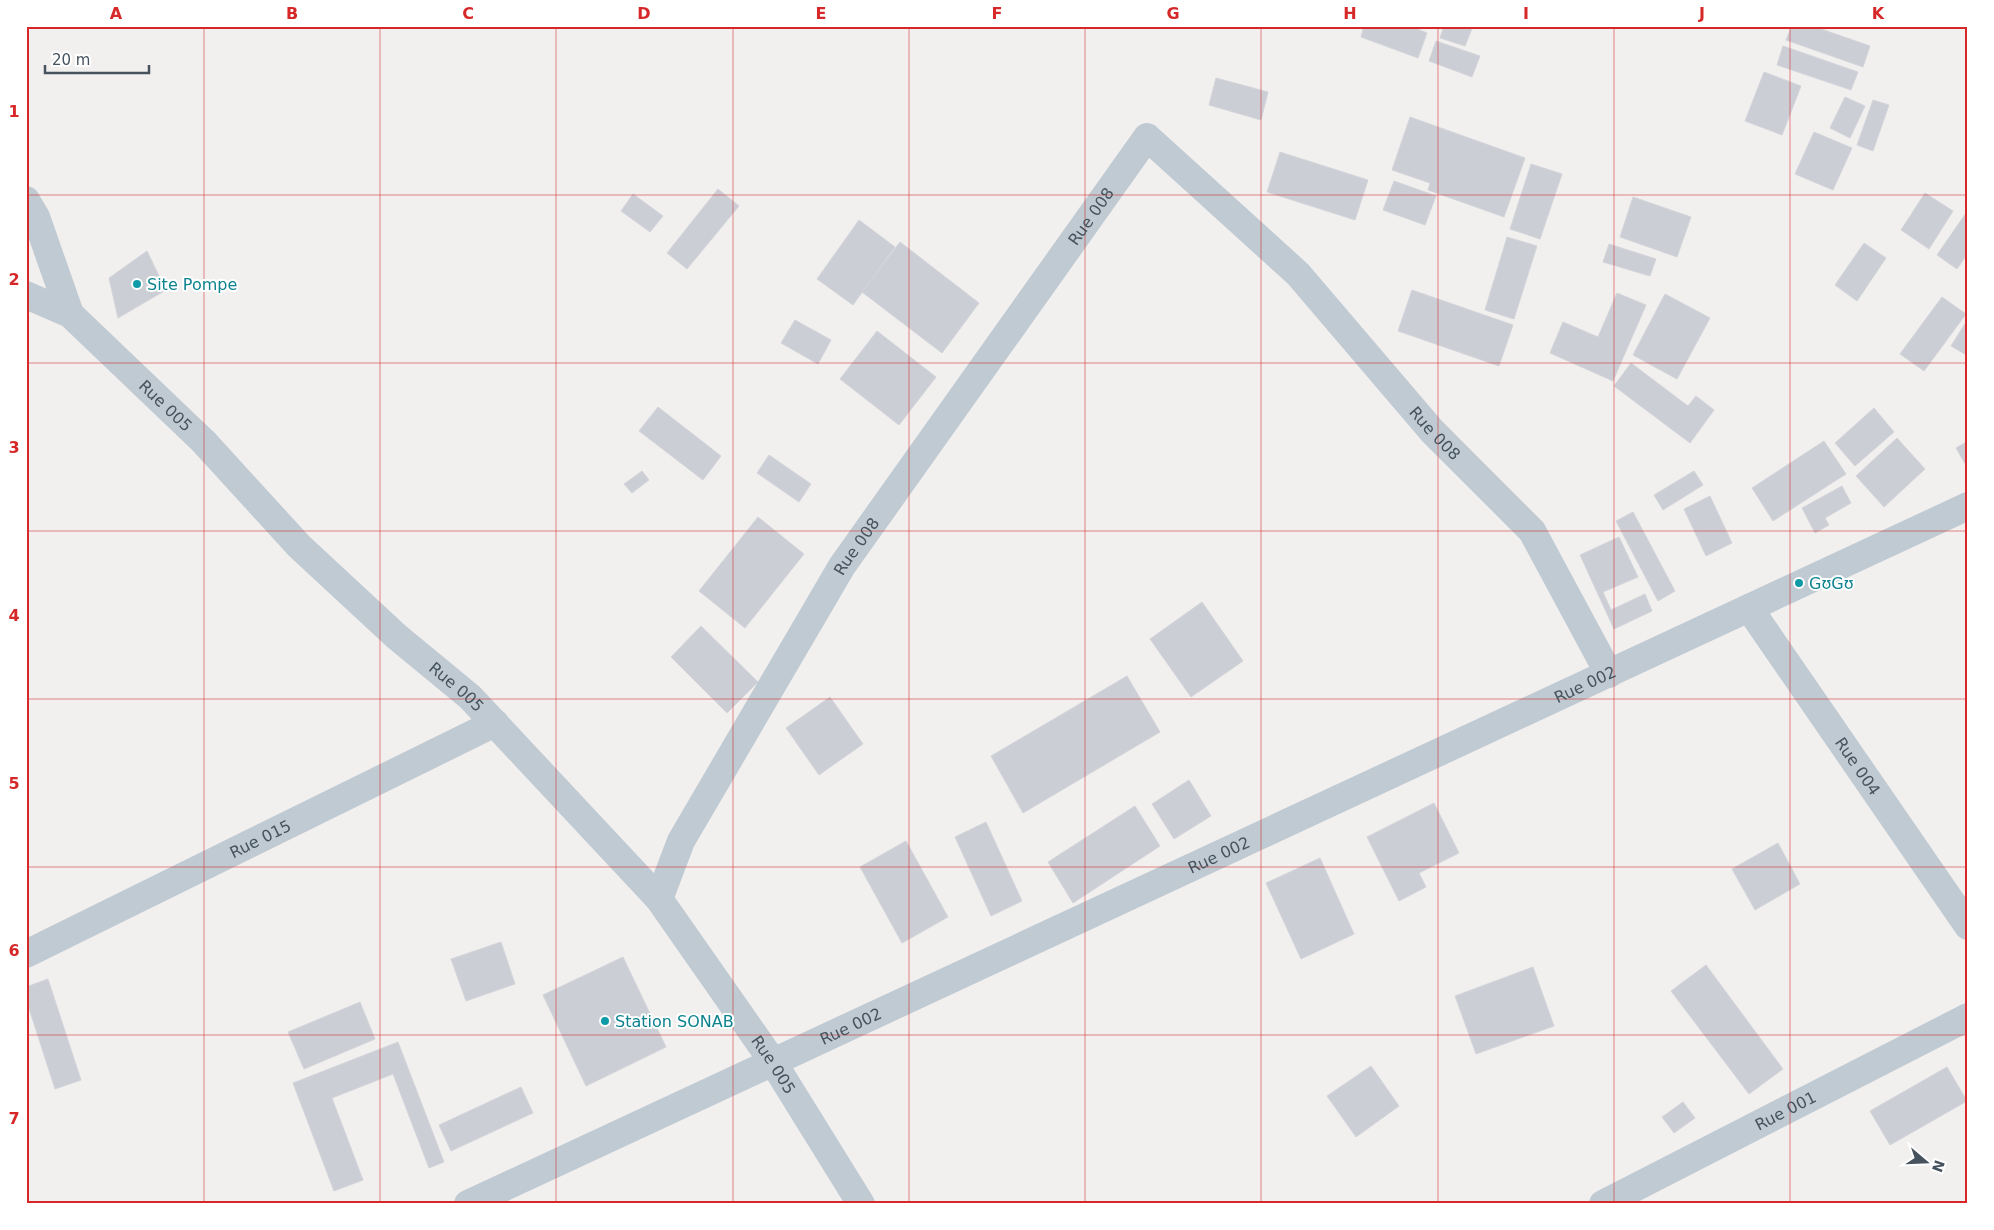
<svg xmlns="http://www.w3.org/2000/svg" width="1994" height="1230" font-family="'DejaVu Sans',sans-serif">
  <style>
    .building { fill: #cbced4; stroke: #d3d5db }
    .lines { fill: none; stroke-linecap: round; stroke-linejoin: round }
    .minor { stroke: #bfcad2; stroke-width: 28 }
    .grid { fill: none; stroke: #d62828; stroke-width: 1; stroke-opacity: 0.55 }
    .culture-dot { fill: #0f9aa8; stroke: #fff; stroke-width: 2 }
    .labels { text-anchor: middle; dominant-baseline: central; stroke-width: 4; stroke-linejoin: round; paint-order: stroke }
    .street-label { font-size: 16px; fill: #46535e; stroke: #fff }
    .culture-label { font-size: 16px; fill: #0d838f; stroke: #fff; text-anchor: start }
    .neatline { fill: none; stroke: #d62828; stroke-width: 2 }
    .grid-label { font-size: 16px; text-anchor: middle; font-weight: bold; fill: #d62828 }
  </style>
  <rect width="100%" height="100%" fill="#f2efef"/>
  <!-- building -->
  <g class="building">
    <polygon points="1364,26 1410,26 1427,33 1418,58 1361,37"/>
    <polygon points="1444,26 1473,26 1465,46 1440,38"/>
    <polygon points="1792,26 1822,26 1821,29 1870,46 1863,67 1786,40"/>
    <polygon points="1436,41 1480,56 1472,77 1429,61"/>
    <polygon points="1783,46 1858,72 1851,90 1777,65"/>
    <polygon points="1764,72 1801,86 1782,135 1745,121"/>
    <polygon points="1216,78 1268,92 1261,120 1209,105"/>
    <polygon points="1845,97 1865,106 1850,138 1830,128"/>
    <polygon points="1873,100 1889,105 1873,151 1857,145"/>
    <polygon points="1410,117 1525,158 1504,217 1428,190 1430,183 1392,170"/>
    <polygon points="1814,132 1852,148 1833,190 1795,174"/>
    <polygon points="1280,152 1368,180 1355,220 1267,192"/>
    <polygon points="1531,164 1562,174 1540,239 1510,229"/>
    <polygon points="1394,181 1436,196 1425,225 1383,210"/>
    <polygon points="718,189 739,206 687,269 667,253"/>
    <polygon points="1925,193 1953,211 1929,249 1901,230"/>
    <polygon points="633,194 663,216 650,232 621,211"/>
    <polygon points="1633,197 1691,217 1677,257 1620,237"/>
    <polygon points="1968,210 1968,253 1957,269 1937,255"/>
    <polygon points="859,220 895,247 853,305 817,279"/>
    <polygon points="1507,237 1537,246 1514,319 1485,310"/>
    <polygon points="900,242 979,303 942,353 862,292"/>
    <polygon points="1864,243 1886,258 1857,301 1835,285"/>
    <polygon points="1609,244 1656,259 1650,276 1603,262"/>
    <polygon points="147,251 166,290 118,318 109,278"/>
    <polygon points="1412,290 1513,325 1499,366 1398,331"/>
    <polygon points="1617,293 1646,305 1613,381 1550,353 1563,322 1598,337"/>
    <polygon points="1665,294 1710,318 1677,379 1633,355"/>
    <polygon points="1942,297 1966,314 1924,371 1900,354"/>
    <polygon points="1968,319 1968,356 1951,346"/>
    <polygon points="795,320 831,340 818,364 781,343"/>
    <polygon points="877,331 936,377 899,425 840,379"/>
    <polygon points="1631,363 1688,406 1696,396 1714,410 1690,443 1614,386"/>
    <polygon points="658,407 721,456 703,480 639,431"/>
    <polygon points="1874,408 1894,432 1855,466 1835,443"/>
    <polygon points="1897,438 1925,469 1884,507 1856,476"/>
    <polygon points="1824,441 1846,474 1773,521 1752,488"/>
    <polygon points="1968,441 1968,469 1956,448"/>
    <polygon points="769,455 811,484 799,502 757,473"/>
    <polygon points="642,471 649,480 632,493 624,484"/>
    <polygon points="1694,471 1703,485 1663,510 1654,495"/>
    <polygon points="1842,486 1851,503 1825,518 1829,525 1815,533 1802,508"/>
    <polygon points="1710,496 1732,543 1706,556 1684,509"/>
    <polygon points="1633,512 1675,591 1658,601 1616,521"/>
    <polygon points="758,517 804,554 745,628 699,591"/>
    <polygon points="1619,537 1638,577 1603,592 1611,610 1645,594 1652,611 1614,629 1580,555"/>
    <polygon points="1202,602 1243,661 1191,697 1150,639"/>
    <polygon points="701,626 758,682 727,713 671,657"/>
    <polygon points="1127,676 1160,732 1023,813 991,756"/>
    <polygon points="830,697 863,744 819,775 786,728"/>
    <polygon points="1189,780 1211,816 1174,839 1152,804"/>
    <polygon points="1434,803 1459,853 1419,873 1426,887 1399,901 1367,837"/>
    <polygon points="1135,806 1160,846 1073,903 1048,862"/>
    <polygon points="986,822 1022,901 991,916 955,837"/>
    <polygon points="906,841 948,917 902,943 860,867"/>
    <polygon points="1778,843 1800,884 1755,910 1732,869"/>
    <polygon points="1320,858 1354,934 1301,959 1266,883"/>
    <polygon points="501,942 515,984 466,1001 451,959"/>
    <polygon points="623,957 666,1047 586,1086 543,995"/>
    <polygon points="1706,965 1783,1069 1749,1094 1671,991"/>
    <polygon points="1533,967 1554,1026 1476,1054 1455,996"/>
    <polygon points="48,979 81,1080 55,1089 26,999 26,987"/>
    <polygon points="360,1002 375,1039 304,1069 288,1032"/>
    <polygon points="398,1042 444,1162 429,1168 393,1074 332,1098 363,1180 334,1191 293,1083"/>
    <polygon points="1371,1066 1399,1106 1356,1137 1327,1096"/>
    <polygon points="1947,1067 1967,1101 1890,1145 1870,1111"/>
    <polygon points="521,1087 533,1113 451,1151 439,1125"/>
    <polygon points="1683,1102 1695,1118 1674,1133 1662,1117"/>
  </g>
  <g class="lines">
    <!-- minor -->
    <g class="minor">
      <path id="s1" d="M26 200 36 217 70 314 204 442 299 546 396 636 470 697 659 899 773 1062 861 1204"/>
      <polyline points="26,295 70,314"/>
      <path id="s2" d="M1749 608 1968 926"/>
      <path id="s3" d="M659 899 681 841 842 566 1147 137 1298 274 1432 431 1532 531 1609 674"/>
      <path id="s4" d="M26 954 495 723"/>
      <path id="s5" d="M468 1204 1968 506"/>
      <path id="s6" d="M1603 1204 1968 1017"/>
    </g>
  </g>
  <!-- grid -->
  <path class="grid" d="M204 26V1204M380 26V1204M556 26V1204M733 26V1204M909 26V1204M1085 26V1204M1261 26V1204M1438 26V1204M1614 26V1204M1790 26V1204M26 195H1968M26 363H1968M26 531H1968M26 699H1968M26 867H1968M26 1035H1968"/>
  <!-- markers -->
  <g class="culture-dot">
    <circle cx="137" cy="284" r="5"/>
    <circle cx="1799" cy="583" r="5"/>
    <circle cx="605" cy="1021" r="5"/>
  </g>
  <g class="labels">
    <!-- street labels -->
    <g class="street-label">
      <text stroke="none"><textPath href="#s3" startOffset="810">Rue 008</textPath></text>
      <text stroke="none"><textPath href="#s1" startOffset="255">Rue 005</textPath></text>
      <text stroke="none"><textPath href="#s3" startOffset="1321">Rue 008</textPath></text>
      <text stroke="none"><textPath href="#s3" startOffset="405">Rue 008</textPath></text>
      <text stroke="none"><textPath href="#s5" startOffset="1232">Rue 002</textPath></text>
      <text stroke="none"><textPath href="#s1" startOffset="660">Rue 005</textPath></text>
      <text stroke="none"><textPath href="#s2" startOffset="192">Rue 004</textPath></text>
      <text stroke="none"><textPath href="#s4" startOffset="261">Rue 015</textPath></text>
      <text stroke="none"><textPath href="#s5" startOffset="828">Rue 002</textPath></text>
      <text stroke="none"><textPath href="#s5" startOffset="422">Rue 002</textPath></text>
      <text stroke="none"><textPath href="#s1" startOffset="1155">Rue 005</textPath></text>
      <text stroke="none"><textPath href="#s6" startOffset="205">Rue 001</textPath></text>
    </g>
    <!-- culture labels -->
    <g class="culture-label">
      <text x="147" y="284">Site Pompe</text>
      <text x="1809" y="583">GʊGʊ</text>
      <text x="615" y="1021">Station SONAB</text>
    </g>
  </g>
  <!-- border -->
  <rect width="1994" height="1230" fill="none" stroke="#ffffff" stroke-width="55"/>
  <!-- north arrow -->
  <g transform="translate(1926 1162) rotate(109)" stroke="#ffffff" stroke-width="4" paint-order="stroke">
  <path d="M0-4L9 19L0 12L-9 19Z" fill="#46535e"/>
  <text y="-8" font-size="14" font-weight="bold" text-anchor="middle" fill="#46535e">N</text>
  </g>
  <!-- scale -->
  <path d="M45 65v8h104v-8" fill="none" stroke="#46535e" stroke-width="2.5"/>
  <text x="52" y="65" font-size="15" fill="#46535e" stroke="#ffffff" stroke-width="4" paint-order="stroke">20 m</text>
  <rect x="28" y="28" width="1938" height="1174" class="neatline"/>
  <g class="grid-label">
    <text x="116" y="19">A</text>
    <text x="292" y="19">B</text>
    <text x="468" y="19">C</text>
    <text x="644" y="19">D</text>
    <text x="821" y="19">E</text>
    <text x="997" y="19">F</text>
    <text x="1173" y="19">G</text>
    <text x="1350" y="19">H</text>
    <text x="1526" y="19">I</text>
    <text x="1702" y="19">J</text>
    <text x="1878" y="19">K</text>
    <text x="14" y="117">1</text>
    <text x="14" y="285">2</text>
    <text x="14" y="453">3</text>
    <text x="14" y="621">4</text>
    <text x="14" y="789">5</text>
    <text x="14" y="956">6</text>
    <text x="14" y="1124">7</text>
  </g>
</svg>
